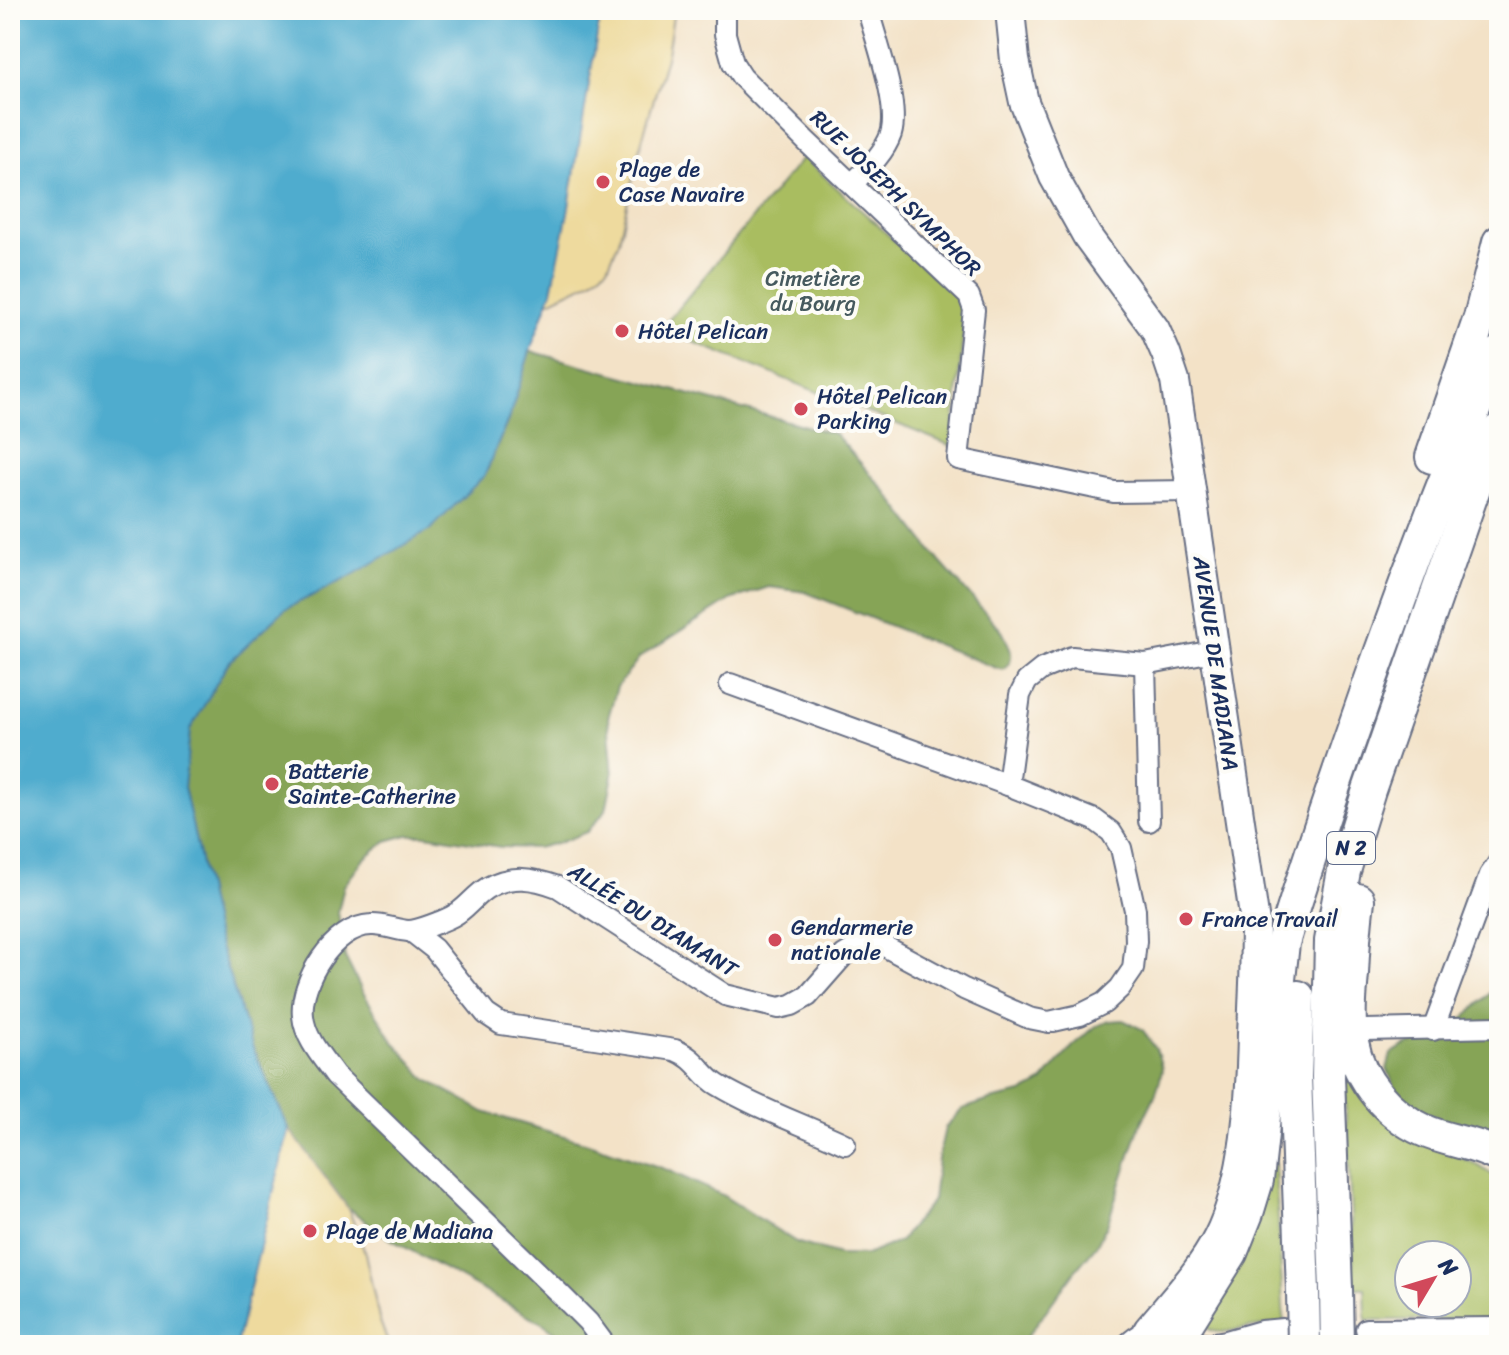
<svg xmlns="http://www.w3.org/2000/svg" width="1509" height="1355" font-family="Sriracha,sans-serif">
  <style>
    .green { fill: #a9bd61; stroke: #627660; stroke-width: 2; fill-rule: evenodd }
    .forest { fill: #86a457; stroke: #506a5a; stroke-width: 2 }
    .sand { fill: #eeda9e; stroke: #84847e; stroke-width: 2 }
    .water { fill: #50acce; stroke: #366e96; stroke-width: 2 }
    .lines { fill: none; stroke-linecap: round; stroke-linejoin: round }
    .street-tunnel { stroke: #c8beb2; stroke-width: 20; stroke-dasharray: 20 10; stroke-linecap: butt }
    .street-casing { stroke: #676e83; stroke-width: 24 }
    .secondary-casing { stroke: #676e83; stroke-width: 32 }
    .primary-casing { stroke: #676e83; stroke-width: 36 }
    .street { stroke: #fff; stroke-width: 20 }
    .secondary { stroke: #fff; stroke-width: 28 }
    .primary { stroke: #fff; stroke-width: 32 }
    .primary-bridge-casing { stroke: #676e83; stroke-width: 36; stroke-linecap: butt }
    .primary-bridge { stroke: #fff; stroke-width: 32 }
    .poi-dot { fill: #d1495b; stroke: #fdfcf7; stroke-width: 3 }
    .labels { text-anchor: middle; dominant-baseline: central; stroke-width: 8; stroke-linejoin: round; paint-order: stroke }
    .shield { fill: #fdfcf7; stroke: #5f6c8c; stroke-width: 2 }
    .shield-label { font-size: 20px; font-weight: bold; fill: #1b2f5e }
    .poi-label { font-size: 22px; fill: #1b2f5e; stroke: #fdfcf7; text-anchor: start }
    .street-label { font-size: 22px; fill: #1b2f5e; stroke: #fdfcf7 }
    .park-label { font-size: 22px; fill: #465a5f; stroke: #fdfcf7 }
  </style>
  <rect width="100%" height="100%" fill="#fdfcf7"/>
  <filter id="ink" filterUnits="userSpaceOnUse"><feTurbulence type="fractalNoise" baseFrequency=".0125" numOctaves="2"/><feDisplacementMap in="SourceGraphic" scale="16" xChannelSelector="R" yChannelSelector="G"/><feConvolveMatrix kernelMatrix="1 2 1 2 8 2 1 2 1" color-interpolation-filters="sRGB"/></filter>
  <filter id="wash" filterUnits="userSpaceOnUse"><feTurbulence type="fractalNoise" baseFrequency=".006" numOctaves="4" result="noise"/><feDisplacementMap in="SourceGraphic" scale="32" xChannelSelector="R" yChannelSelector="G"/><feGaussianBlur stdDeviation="1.8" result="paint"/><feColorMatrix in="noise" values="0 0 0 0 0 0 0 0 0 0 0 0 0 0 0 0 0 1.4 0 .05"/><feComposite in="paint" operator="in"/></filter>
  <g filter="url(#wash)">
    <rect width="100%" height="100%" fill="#f3e2c7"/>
    <!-- green -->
    <g class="green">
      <polygon points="803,157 966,306 952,446 661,329"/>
      <path d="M1343 1069 1383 1119 1477 1165 1499 1179V1320H1366L1365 1288H1354L1349 1169ZM1409 1255H1457V1303H1409Z"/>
      <polygon points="1274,1149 1284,1323 1222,1332 1210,1330 1204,1324"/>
    </g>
    <!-- forest -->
    <g class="forest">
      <path d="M530 351 835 434 887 493 941 563 1002 631C1009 645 1018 659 1003 670L996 668 805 592 769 587 730 600 639 658 617 687 608 718 613 776 606 810 587 832 561 842 537 848 501 847 426 835H408L386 841 364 859 344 886 338 912 345 957 361 989 393 1041 426 1079 484 1112 594 1145 665 1169 722 1195 796 1242 839 1255H866L900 1241 933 1200 938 1159 945 1128 962 1109 990 1100 1022 1093 1042 1082 1073 1046 1096 1026 1109 1021 1123 1020 1142 1029 1156 1049 1159 1058 1162 1069 1160 1080 1155 1096 1139 1128 1107 1225 1096 1246 1075 1271 1021 1345H574L544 1324 390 1239 348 1208 289 1129 253 1049 217 938 184 787 190 730 228 663 285 609 347 578 485 475 510 415Z"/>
      <path d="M1499 985V1138L1449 1124 1407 1102 1395 1088 1387 1069 1391 1054C1412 1039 1439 1034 1461 1020 1475 1010 1486 996 1499 985Z"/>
    </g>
    <!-- sand -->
    <g class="sand">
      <polygon points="601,10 674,10 667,54 638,154 619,241 608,267 591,281 548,302 568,212"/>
      <polygon points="289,1129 348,1208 365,1253 379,1319 389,1345 236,1345"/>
    </g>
    <!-- water -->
    <polygon class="water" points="10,10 601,10 568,212 552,291 530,351 510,415 485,475 430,530 347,578 285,609 228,663 190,730 184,787 217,938 253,1049 289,1129 236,1345 10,1345"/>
  </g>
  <g filter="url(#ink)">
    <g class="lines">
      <!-- street-tunnel -->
      <polyline class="street-tunnel" points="1283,1340 1367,1342"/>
      <defs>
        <g id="street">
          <polyline points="725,10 725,34 733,63 742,77 807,142 969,296 974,310 958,459 1114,492 1191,491"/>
          <path d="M852 184C867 169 884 154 891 134 900 105 876 41 868 10"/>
          <polyline points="1145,664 1149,821"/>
          <polyline points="1008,785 1020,695 1027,681 1042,669 1072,657 1145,664 1213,651"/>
          <path d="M411 931 434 949 486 1014 501 1024 675 1050C698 1059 701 1075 718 1085 756 1108 805 1125 845 1144"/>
          <polyline points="1366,1030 1499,1027"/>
          <polyline points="1433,1030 1490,875 1499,862"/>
          <polyline points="1366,1329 1499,1328"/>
          <polyline points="1463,1340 1478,1340 1498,1345"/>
          <polyline points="1186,1341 1209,1344 1226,1341 1261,1331 1283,1329"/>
          <path d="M605 1345 588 1322 560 1294 335 1075C322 1057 305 1038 303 1016 299 982 334 926 371 925 383 924 396 930 408 931 417 931 428 926 437 923 444 920 453 917 459 912 469 905 477 894 487 888 512 874 533 878 558 887L725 995 779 1008 792 1005 808 996 844 955 864 943 886 947 964 989 1029 1018 1049 1022 1080 1015 1104 1003 1120 988 1133 969 1136 941 1135 910 1121 848 1111 832 1095 820 1008 785 730 684"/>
          <path d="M1127 1345C1137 1335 1147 1329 1162 1329"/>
        </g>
        <path id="secondary" d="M1010 10 1015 60 1024 102 1054 177 1087 236 1155 329 1166 354 1175 381 1255 923C1255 960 1254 996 1252 1033 1251 1096 1246 1181 1218 1237 1201 1271 1172 1301 1148 1330"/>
        <g id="primary">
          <polyline points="1432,457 1480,318 1499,242"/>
          <path d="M1358 900C1355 925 1353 949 1352 974 1350 996 1348 1020 1352 1042 1359 1081 1388 1114 1423 1130 1448 1142 1475 1142 1499 1156"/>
          <polyline points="1298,997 1295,1077 1303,1292"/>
          <polyline points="1336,1289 1328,1077 1331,941 1344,871 1369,790 1482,465 1499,430"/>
          <path d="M1172 1331 1186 1325 1231 1253 1247 1213 1257 1180 1283 943C1309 855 1340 769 1370 682 1410 570 1450 461 1499 353"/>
        </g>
      </defs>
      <!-- street casing -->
      <use href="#street" class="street-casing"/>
      <!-- secondary casing -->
      <use href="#secondary" class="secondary-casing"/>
      <!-- primary casing -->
      <use href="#primary" class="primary-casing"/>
      <!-- street -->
      <use href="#street" class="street"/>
      <!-- secondary -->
      <use href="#secondary" class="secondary"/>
      <!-- primary -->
      <use href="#primary" class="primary"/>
      <defs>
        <g id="primary-bridge">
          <polyline points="1336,1289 1337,1345"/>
          <polyline points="1303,1292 1304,1345"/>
        </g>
      </defs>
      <!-- primary-bridge casing -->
      <use href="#primary-bridge" class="primary-bridge-casing"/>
      <!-- primary-bridge -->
      <use href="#primary-bridge" class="primary-bridge"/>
    </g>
  </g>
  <!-- markers -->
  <g class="poi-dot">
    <circle cx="603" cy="182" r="8"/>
    <circle cx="622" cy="331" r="8"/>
    <circle cx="801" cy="409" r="8"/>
    <circle cx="272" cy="784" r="8"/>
    <circle cx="1186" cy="919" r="8"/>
    <circle cx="775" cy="940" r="8"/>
    <circle cx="310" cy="1231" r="8"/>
  </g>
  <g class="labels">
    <!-- shield labels -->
    <rect class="shield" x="1327" y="832" width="48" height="32" rx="6"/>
    <g class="shield-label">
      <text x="1351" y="848">N 2</text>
    </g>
    <!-- poi labels -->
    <g class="poi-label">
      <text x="619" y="169">Plage de<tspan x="619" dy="25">Case Navaire</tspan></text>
      <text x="638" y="331">Hôtel Pelican</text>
      <text x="817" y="396">Hôtel Pelican<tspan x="817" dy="25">Parking</tspan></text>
      <text x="288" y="771">Batterie<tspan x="288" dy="25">Sainte-Catherine</tspan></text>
      <text x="1202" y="919">France Travail</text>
      <text x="791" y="927">Gendarmerie<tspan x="791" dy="25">nationale</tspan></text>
      <text x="326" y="1231">Plage de Madiana</text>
    </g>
    <!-- street labels -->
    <g class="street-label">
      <text transform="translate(896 193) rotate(44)">RUE JOSEPH SYMPHOR</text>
      <text transform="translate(1216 663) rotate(82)">AVENUE DE MADIANA</text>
      <text transform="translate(653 920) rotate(32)">ALLÉE DU DIAMANT</text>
    </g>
    <!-- park labels -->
    <g class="park-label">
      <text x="813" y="278">Cimetière<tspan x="813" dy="25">du Bourg</tspan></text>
    </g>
  </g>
  <!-- margin -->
  <rect width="1509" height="1355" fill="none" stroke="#fdfcf7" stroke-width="40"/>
  <!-- north arrow -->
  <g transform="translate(1433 1279) rotate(52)"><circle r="38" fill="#fdfcf7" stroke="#a3aaba" stroke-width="2"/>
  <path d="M0-6L14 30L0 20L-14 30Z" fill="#d1495b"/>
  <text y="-12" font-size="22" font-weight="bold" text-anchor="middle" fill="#1b2f5e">N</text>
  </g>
</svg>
